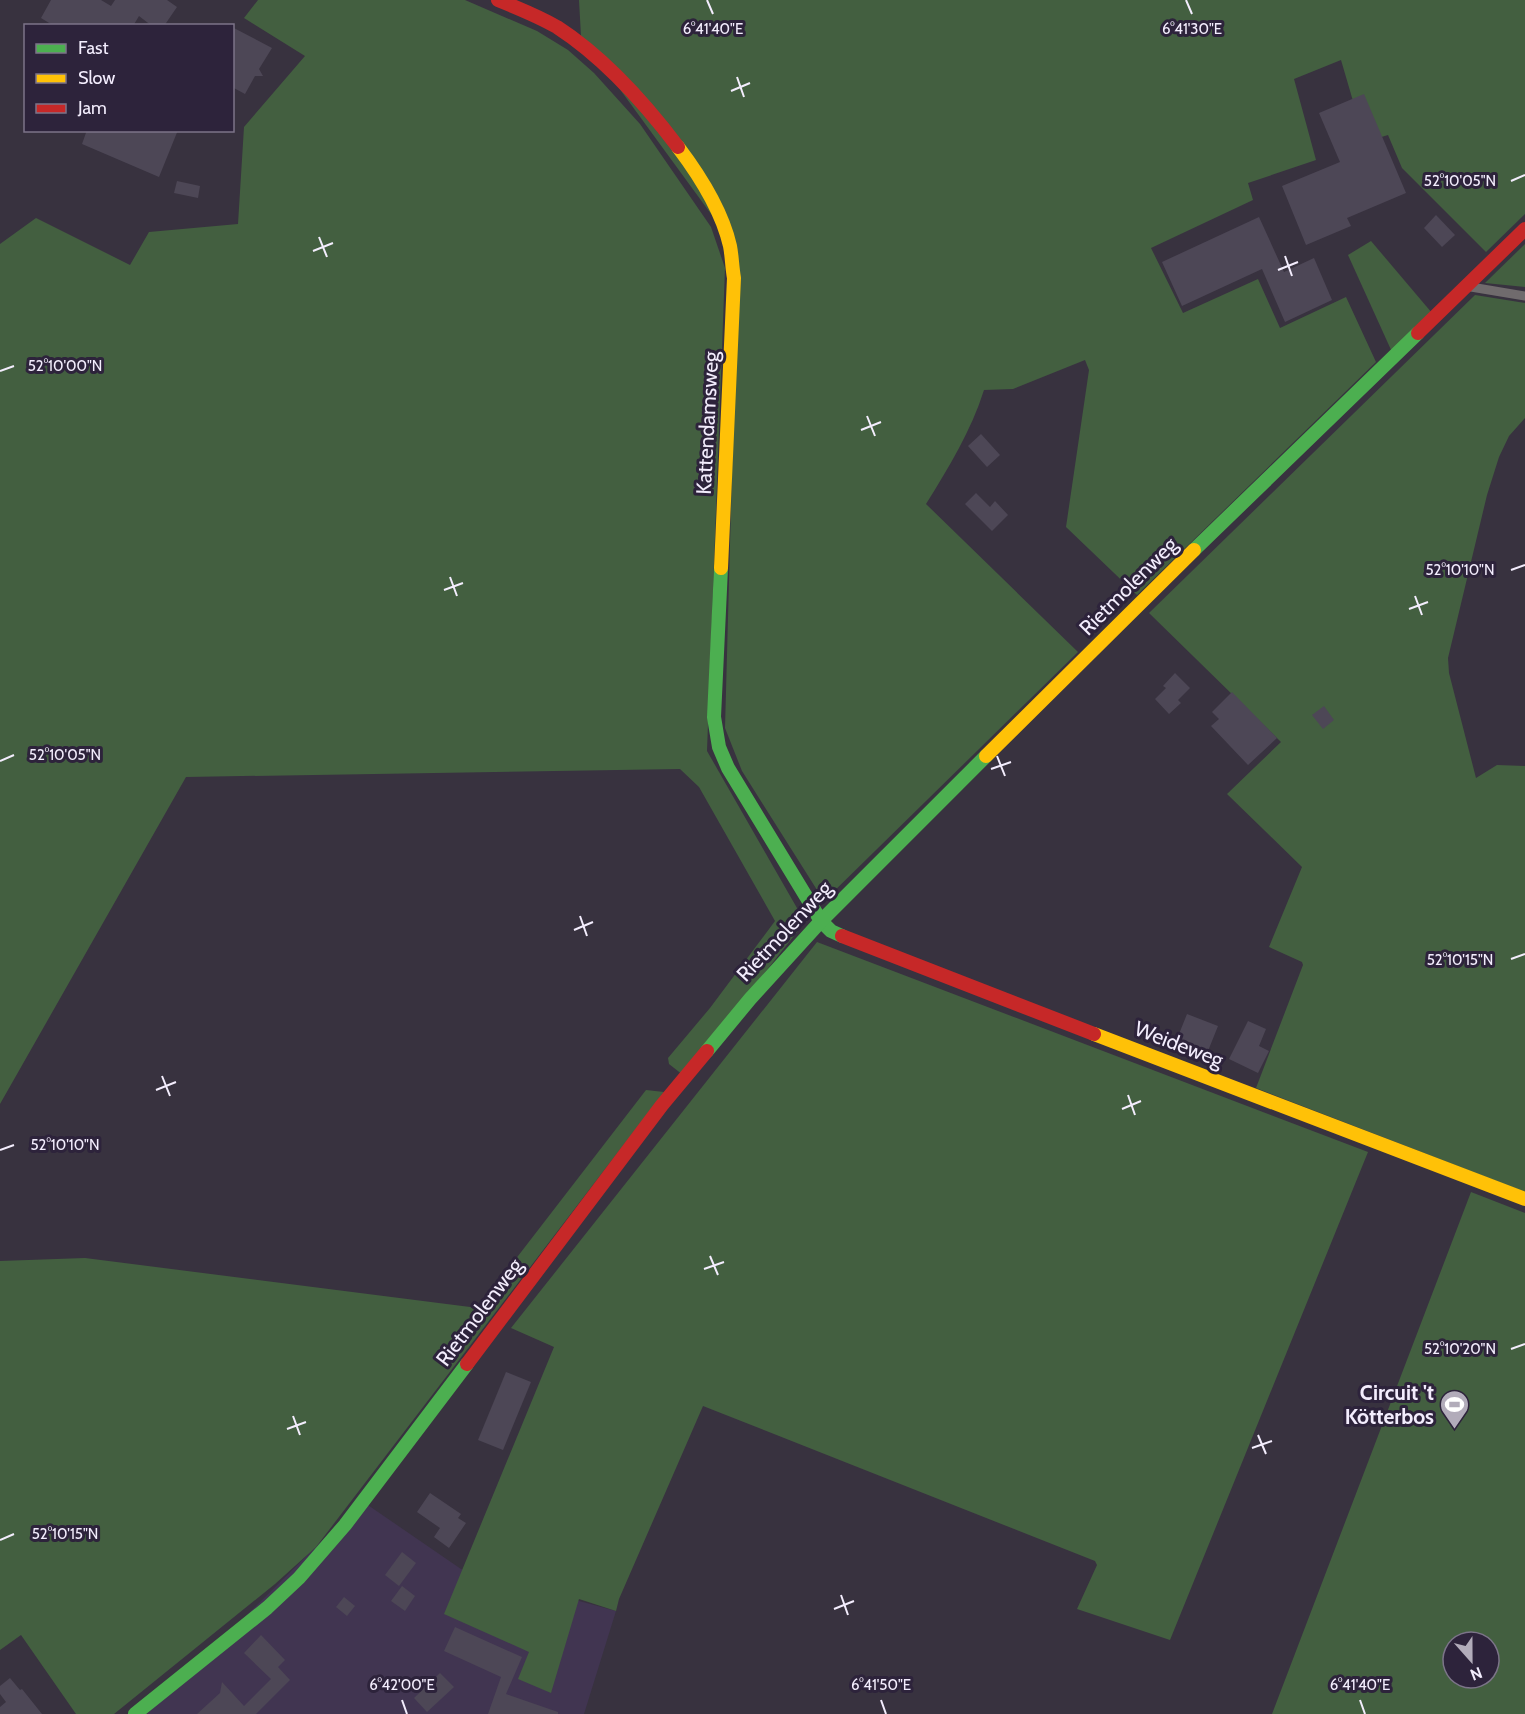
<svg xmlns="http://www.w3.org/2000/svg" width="1525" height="1714" font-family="Cabin,sans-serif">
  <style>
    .built { fill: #413551 }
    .green { fill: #435f40; fill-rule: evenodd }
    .building { fill: #4d4756 }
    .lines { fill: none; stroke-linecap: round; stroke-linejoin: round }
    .lane { stroke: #706b6d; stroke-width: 9 }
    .fast { stroke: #4caf50; stroke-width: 14 }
    .slow { stroke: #ffc107; stroke-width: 14 }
    .jam { stroke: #c62828; stroke-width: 14 }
    .ticks { fill: none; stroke: #f3edfd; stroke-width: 2 }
    .labels { text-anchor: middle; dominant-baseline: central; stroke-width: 6; stroke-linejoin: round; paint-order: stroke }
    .street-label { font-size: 21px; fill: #f3edfd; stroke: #2d233b }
    .poi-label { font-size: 21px; font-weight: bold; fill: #f3edfd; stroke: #2d233b; text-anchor: end }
    .ticks-label { font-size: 15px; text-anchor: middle; fill: #f3edfd; stroke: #2d233b; stroke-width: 6; stroke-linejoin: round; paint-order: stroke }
  </style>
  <rect width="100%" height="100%" fill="#38323f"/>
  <!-- built -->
  <polygon class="built" points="362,1501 461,1569 616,1611 584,1714 147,1714"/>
  <!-- green -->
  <g class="green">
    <polygon points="258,0 465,0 537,31 568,50 594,73 640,124 711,227 725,268 707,751 805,922 683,1075 669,1064 668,1058 710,1008 775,921 699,787 680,769 186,777 0,1104 0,244 36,218 130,265 149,232 238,224 244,127 305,56 244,18"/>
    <path d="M579 0H1525V214L1486 252 1402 168 1388 135 1365 142 1341 60 1294 79 1316 160 1248 183 1253 200 1151 248 1183 313 1258 279 1280 328 1346 297 1376 362 1137 595 1066 527 1089 370 1085 360 1013 389 984 390C971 431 949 467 926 504L1078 652 824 901 742 771 725 728 738 251 581 36Z"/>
    <polygon points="1371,241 1432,313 1392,352 1348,255"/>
    <polygon points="1525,244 1525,287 1485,283"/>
    <polygon points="1475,295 1525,303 1525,418 1509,436 1499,457 1487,495 1448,658 1449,673 1476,778 1497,765 1525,766 1525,1192 1256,1088 1303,965 1302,962 1269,947 1302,867 1227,794 1281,742 1149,613"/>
    <polygon points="817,942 1368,1152 1170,1640 1077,1609 1097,1565 1095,1561 703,1406 619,1599 616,1611 579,1599 551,1693 518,1679 529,1652 444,1614 554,1347 511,1328"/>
    <polygon points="646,1090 664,1092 316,1547 275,1584 114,1714 76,1714 21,1635 0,1650 0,1261 85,1258 478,1308"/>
    <path d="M1471 1192 1525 1213V1714H1272ZM1453 1642H1489V1678H1453Z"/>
  </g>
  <!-- building -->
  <g class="building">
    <polygon points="51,0 101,0 111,6 115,0 167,0 177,7 164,26 152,26 139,16 133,26 54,26 41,18"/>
    <polygon points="232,27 272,48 259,69 263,76 255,76 245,94 232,87"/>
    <polygon points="1364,94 1406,193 1347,218 1351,226 1306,245 1282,186 1340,162 1319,113"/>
    <polygon points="87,130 178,130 159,177 82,144"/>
    <polygon points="177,181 200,186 198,198 174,193"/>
    <polygon points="1436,215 1455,235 1442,247 1424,228"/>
    <polygon points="1259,217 1284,272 1314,258 1332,300 1285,322 1262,269 1182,306 1162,262"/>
    <polygon points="981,434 1000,455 987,467 968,446"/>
    <polygon points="976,493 990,507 995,501 1008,515 992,531 965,504"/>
    <polygon points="1175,673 1190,688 1178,700 1181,703 1169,714 1155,699 1166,688 1163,686"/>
    <polygon points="1232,692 1277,738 1248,765 1211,726 1219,719 1212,712"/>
    <polygon points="1324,706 1334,720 1323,729 1312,715"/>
    <polygon points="1187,1014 1218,1026 1208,1051 1177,1039"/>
    <polygon points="1248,1021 1266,1029 1259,1046 1269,1051 1258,1073 1229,1059"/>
    <polygon points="506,1372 531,1382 503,1450 478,1440"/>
    <polygon points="430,1493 461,1514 458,1518 466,1523 449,1548 434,1537 440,1528 417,1512"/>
    <polygon points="402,1552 416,1563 399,1586 385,1575"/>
    <polygon points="402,1586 415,1596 405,1611 391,1601"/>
    <polygon points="344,1597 355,1606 347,1616 336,1607"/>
    <polygon points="455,1627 522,1657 506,1694 558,1712 558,1714 488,1714 501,1677 444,1651"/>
    <polygon points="261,1635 285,1660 278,1667 290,1680 256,1714 197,1714 220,1693 222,1682 244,1706 271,1679 244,1653"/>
    <polygon points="440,1673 454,1687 427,1712 414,1698"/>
    <polygon points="10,1678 20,1690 22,1689 42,1714 0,1714 0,1707 6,1702 0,1694 0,1686"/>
  </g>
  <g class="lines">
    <!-- lane -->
    <polyline class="lane" points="1471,287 1525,296"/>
    <!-- fast -->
    <g class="fast">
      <polyline points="1194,550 1418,333"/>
      <polyline points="721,568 714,717 719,747 728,768 821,921 831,931 842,936"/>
      <polyline points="707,1051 750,999 821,921 986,756"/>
      <polyline points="135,1714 267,1608 299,1578 345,1525 467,1364"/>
    </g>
    <!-- slow -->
    <g class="slow">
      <path d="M678 147C700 176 722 211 730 246 732 256 732 267 734 278L721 568"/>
      <polyline points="986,756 1194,550"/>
      <polyline points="1094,1034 1525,1199"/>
    </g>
    <!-- jam -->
    <g class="jam">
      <path d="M498 0C518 8 538 16 557 27 605 58 644 102 678 147"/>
      <polyline points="1418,333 1525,229"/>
      <polyline points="842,936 1094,1034"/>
      <polyline points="467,1364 662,1105 707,1051"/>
    </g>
  </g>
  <!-- ticks -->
  <path class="ticks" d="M707 0 713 14M1186 0 1192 14M737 77 744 97M731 91 750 83M1511 181 1525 175M319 237 327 257M313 251 333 243M1285 256 1292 276M1278 270 1298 262M0 371 14 366M867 416 875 436M861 430 881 422M1511 570 1525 565M450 577 457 596M444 590 463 583M1415 596 1422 615M1409 609 1428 602M997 756 1005 776M0 761 14 755M991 769 1011 762M580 916 587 936M574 930 593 922M1511 959 1525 954M162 1076 170 1096M156 1090 176 1082M1128 1095 1135 1115M1122 1109 1141 1101M0 1150 14 1145M710 1256 718 1275M704 1269 724 1262M1511 1349 1525 1344M293 1416 300 1435M287 1429 306 1422M1258 1435 1266 1454M1252 1448 1272 1441M0 1540 14 1534M841 1595 848 1615M834 1609 854 1601M402 1700 407 1714M881 1700 886 1714M1360 1700 1365 1714"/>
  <!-- icons -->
  <defs>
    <symbol id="stadium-pin" viewBox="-11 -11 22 30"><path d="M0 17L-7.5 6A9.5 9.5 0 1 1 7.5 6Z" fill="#b2acba" stroke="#2d233b"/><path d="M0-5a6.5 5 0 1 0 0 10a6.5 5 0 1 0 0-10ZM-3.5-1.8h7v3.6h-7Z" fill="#fff"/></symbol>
  </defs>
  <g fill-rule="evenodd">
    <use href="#stadium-pin" x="1438" y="1388" width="33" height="45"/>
  </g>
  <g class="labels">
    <!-- street labels -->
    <g class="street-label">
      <text transform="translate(707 423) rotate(-87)">Kattendamsweg</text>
      <text transform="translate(1128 586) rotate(-45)">Rietmolenweg</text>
      <text transform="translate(784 931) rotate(-47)">Rietmolenweg</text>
      <text transform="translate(1179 1044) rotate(21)">Weideweg</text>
      <text transform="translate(479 1312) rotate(-53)">Rietmolenweg</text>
    </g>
    <!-- poi labels -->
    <g class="poi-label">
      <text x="1434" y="1392">Circuit 't<tspan x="1434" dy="24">Kötterbos</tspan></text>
    </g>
  </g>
  <g class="ticks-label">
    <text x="713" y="34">6°41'40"E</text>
    <text x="1192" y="34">6°41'30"E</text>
    <text x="1460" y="186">52°10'05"N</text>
    <text x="65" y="371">52°10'00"N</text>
    <text x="1460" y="575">52°10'10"N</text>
    <text x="65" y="760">52°10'05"N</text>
    <text x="1460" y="965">52°10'15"N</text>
    <text x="65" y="1150">52°10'10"N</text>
    <text x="1460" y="1354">52°10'20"N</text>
    <text x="65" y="1539">52°10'15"N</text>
    <text x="402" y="1690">6°42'00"E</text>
    <text x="881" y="1690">6°41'50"E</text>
    <text x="1360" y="1690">6°41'40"E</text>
  </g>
  <!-- legend -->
  <rect x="24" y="24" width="210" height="108" fill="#2d233b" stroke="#7c7489" stroke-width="1.5"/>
  <rect x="36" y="44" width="30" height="9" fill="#4caf50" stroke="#7c7489" stroke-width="1.5"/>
  <text x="78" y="54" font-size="18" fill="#f3edfd">Fast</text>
  <rect x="36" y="74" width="30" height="9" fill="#ffc107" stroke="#7c7489" stroke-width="1.5"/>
  <text x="78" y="84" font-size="18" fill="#f3edfd">Slow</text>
  <rect x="36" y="104" width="30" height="9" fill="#c62828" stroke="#7c7489" stroke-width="1.5"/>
  <text x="78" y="114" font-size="18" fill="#f3edfd">Jam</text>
  <!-- north arrow -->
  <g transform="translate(1471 1660) rotate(159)"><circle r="28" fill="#2d233b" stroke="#7c7489" stroke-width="1.5"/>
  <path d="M0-4.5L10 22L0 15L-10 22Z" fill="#b2acba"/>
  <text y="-9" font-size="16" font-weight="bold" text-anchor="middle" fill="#f3edfd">N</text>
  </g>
</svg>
